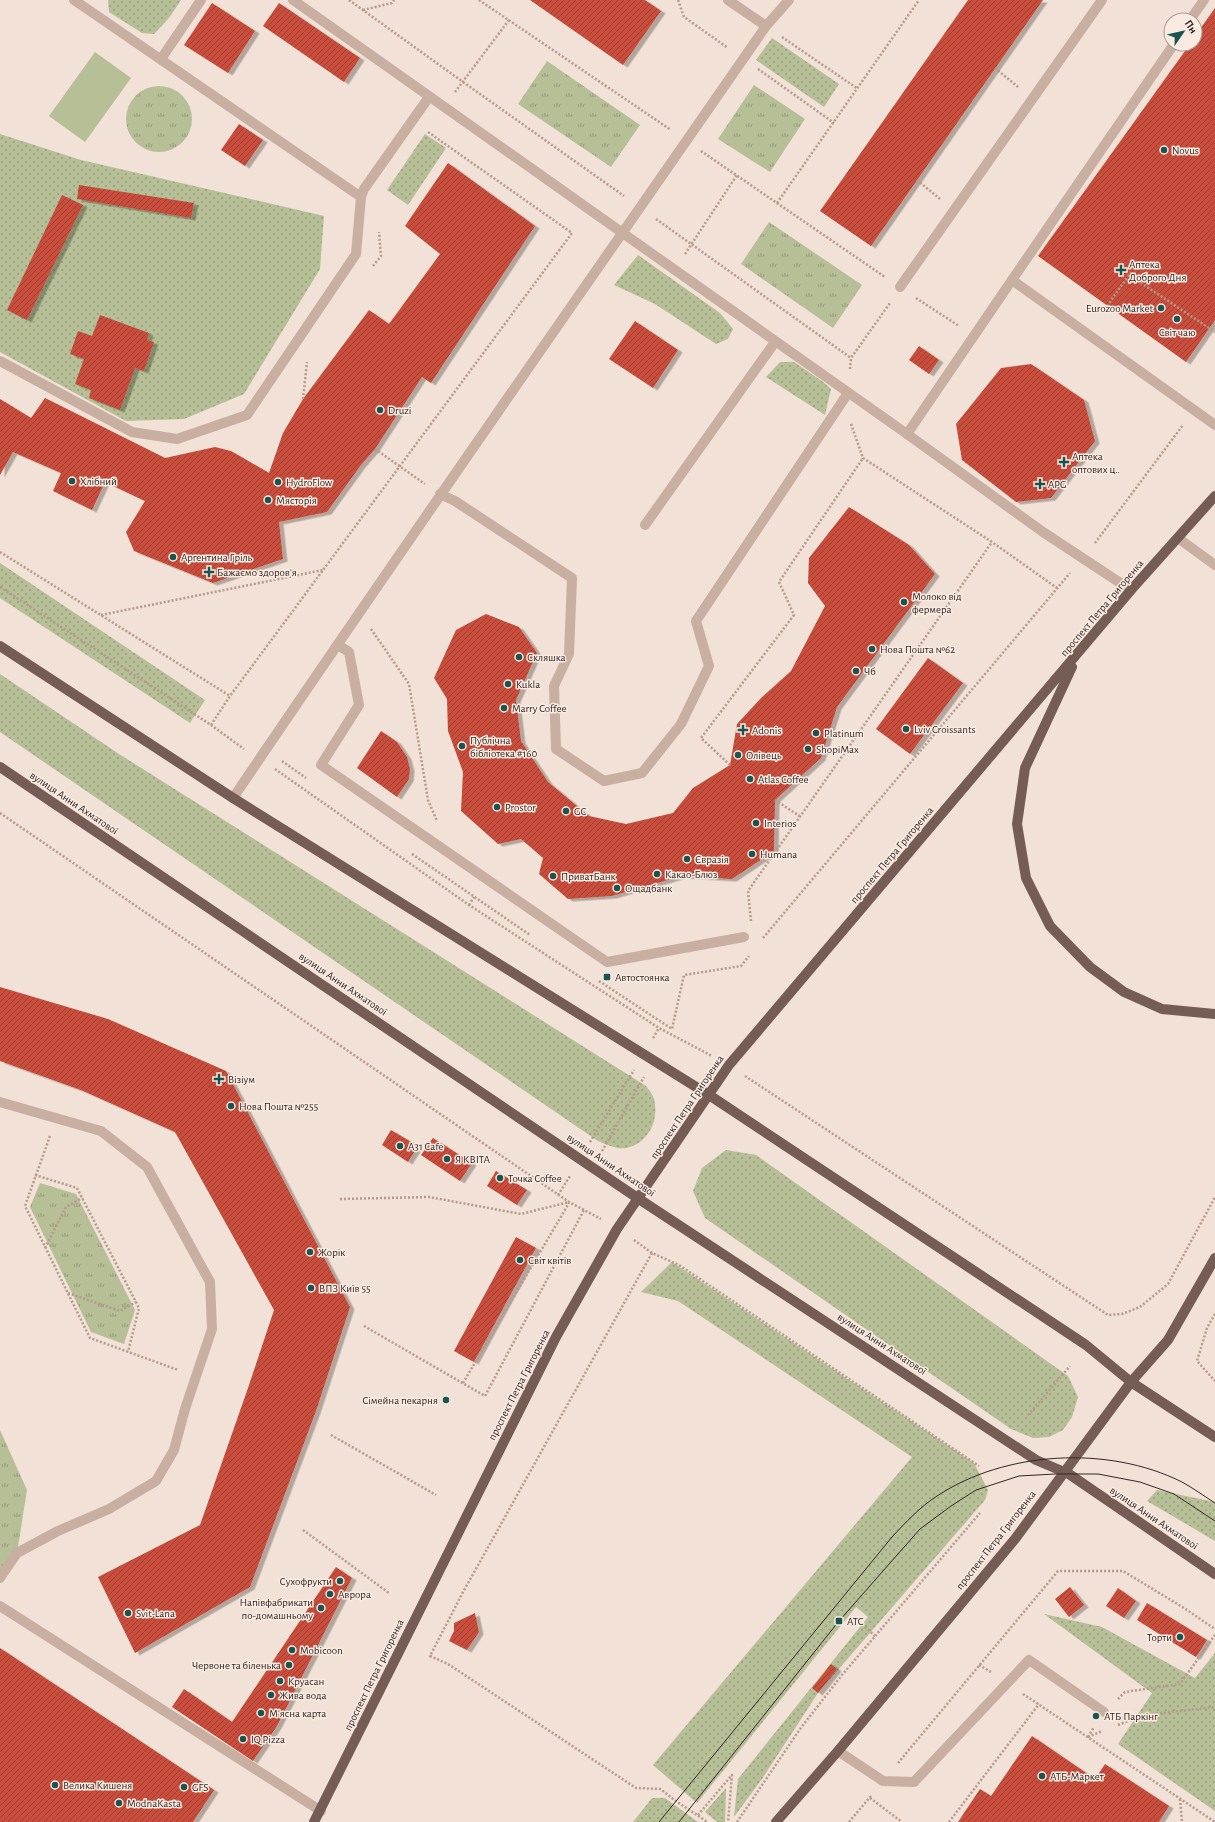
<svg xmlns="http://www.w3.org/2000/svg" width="1215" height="1822" font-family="'Alegreya Sans',sans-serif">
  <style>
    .grass { fill: url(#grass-dots) }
    .park { fill: url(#park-tufts) }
    .pitch { fill: #b6bf96 }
    .building { fill: url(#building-hatch); filter: url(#shadow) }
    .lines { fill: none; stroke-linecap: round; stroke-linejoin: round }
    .path { stroke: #b4998c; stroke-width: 2.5; stroke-dasharray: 2 2; stroke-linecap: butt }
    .minor { stroke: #c8afa2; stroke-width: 10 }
    .major { stroke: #755c55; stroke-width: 10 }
    .tram { stroke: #332724; stroke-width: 1 }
    .poi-dot { fill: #1a5451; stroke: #f9ebe1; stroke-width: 1.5 }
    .labels { text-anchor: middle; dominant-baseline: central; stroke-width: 3; stroke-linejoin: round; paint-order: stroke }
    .poi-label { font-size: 11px; fill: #332724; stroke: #f9ebe1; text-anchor: start }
    .street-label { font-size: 11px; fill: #332724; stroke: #f9ebe1 }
  </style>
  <defs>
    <pattern id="grass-dots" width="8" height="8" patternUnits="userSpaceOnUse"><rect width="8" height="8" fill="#b6bf96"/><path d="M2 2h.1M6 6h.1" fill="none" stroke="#959b7a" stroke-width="1.8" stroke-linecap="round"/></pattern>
    <pattern id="park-tufts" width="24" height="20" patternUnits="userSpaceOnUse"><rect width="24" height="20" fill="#b6bf96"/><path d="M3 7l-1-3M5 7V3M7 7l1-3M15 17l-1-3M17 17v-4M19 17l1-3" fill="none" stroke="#959b7a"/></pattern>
    <pattern id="building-hatch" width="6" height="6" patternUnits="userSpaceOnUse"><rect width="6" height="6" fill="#c84e3c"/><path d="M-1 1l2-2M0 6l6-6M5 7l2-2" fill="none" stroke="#a34132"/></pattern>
    <filter id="shadow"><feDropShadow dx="4.5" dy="2.5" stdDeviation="0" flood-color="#0004"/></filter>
  </defs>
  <rect width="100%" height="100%" fill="#f1e1d6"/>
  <!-- grass -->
  <g class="grass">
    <polygon points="108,0 181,0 169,18 154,34 142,33 109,12"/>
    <polygon points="772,38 839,84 824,107 756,60"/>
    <polygon points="0,134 81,160 324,216 320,269 244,394 184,419 126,421 0,352"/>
    <polygon points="425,134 446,148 408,205 387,190"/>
    <polygon points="638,255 720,313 733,329 728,339 716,344 655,304 614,285"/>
    <polygon points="780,362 794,362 822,381 831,389 825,415 766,377"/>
    <polygon points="0,563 205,700 190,723 0,598"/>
    <path d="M0 674 119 754 646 1086C649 1090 653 1095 654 1099 659 1119 650 1140 630 1147 620 1151 607 1145 598 1141L0 732Z"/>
    <polygon points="726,1150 756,1155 1068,1376 1078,1397 1072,1417 1063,1430 1049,1437 1033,1438 1011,1429 705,1218 693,1191 702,1168"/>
    <polygon points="672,1262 974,1463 988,1490 985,1500 818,1693 762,1779 734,1817 738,1779 868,1617 856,1607 697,1803 653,1765 912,1457 678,1301 641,1292"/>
    <polygon points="1157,1490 1215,1502 1215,1541 1147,1501"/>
    <polygon points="1044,1614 1102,1627 1195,1678 1215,1653 1215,1811 1118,1744 1152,1693"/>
    <polygon points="726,1788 725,1822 717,1822 705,1812"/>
    <polygon points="652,1798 665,1798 698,1822 633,1822"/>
  </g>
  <!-- park -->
  <g class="park">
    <polygon points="547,61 640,125 611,167 518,104"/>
    <polygon points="754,85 805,119 770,172 718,139"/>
    <circle cx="159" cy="119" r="33"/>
    <polygon points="769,222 862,285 833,328 741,264"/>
    <polygon points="40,1183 76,1194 135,1310 124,1344 91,1332 30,1207"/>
    <polygon points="0,1430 27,1490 17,1553 0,1578"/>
  </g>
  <!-- pitch -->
  <polygon class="pitch" points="95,52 131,78 85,142 49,116"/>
  <!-- building -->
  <g class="building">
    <polygon points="530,0 645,0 661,11 623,65"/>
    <polygon points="968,0 1043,0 871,246 820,211"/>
    <polygon points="212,3 255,31 228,73 184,45"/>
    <polygon points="279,3 360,58 344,82 263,26"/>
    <polygon points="1215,8 1215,320 1186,362 1038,256 1190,44 1195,44 1195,36"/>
    <polygon points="239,124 263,140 245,166 221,150"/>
    <polygon points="448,163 535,226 431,383 422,377 375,449 361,465 327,512 279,522 283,559 213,583 134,551 126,532 145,501 105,482 92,510 53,491 61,473 13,452 0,475 0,399 31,418 45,398 165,458 215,447 231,451 269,473 283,433 303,399 369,310 389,324 440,254 405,226"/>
    <polygon points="79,185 194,203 191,218 77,199"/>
    <polygon points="62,195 83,205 27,320 7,310"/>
    <polygon points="100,315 149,333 147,340 154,342 144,371 135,368 120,410 89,398 91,390 75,384 84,359 70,354 78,331 92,336"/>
    <polygon points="635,321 678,350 653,388 609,359"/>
    <polygon points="919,346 939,360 929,374 909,360"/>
    <polygon points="1031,364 1084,400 1095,441 1051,498 1016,502 962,460 956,424 1001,368"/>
    <polygon points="849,507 909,545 935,574 837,707 821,758 775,800 774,851 732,879 682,876 612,896 568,899 539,874 543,858 521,839 498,844 461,811 463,772 448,731 447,699 434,678 456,630 486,614 519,627 537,653 516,700 521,741 548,782 589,816 626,824 673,813 693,788 730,765 737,724 761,698 791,671 825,606 808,583 809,558"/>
    <polygon points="928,658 963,683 910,754 876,729"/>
    <polygon points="381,731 397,742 407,757 410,769 409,779 397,797 357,768"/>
    <polygon points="0,987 108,1019 226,1071 350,1307 316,1411 250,1587 135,1653 98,1577 200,1525 248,1388 274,1310 175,1132 81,1090 0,1061"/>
    <polygon points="391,1130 418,1146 408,1162 382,1145"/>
    <polygon points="433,1138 472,1163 460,1181 421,1155"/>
    <polygon points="496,1171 527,1190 517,1205 487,1186"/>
    <polygon points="516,1237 536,1248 474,1362 454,1351"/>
    <polygon points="336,1567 352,1578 277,1726 253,1761 172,1707 184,1689 232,1722"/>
    <polygon points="1070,1587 1084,1605 1069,1617 1055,1599"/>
    <polygon points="1118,1588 1136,1601 1124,1618 1106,1606"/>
    <polygon points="1147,1603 1207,1640 1196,1657 1137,1620"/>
    <polygon points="475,1613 479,1632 467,1650 449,1641 454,1631 454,1623"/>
    <polygon points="0,1648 214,1790 193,1822 0,1822"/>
    <polygon points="831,1664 837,1669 818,1693 812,1688"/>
    <polygon points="1032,1736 1095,1779 1105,1764 1169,1806 1159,1822 958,1822 980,1789 991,1796"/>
  </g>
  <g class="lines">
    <!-- path -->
    <g class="path">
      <polyline points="349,0 463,82"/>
      <polyline points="479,0 671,130"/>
      <polyline points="678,0 684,17 728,48"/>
      <polyline points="363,10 392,3 394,0"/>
      <polyline points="782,37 858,89"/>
      <polyline points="995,68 1018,87"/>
      <polyline points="758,69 834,123"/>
      <polyline points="463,82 624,196"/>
      <polyline points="455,92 509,20"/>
      <polyline points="701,151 885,277"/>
      <polyline points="917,180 940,199"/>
      <polyline points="777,203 919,0"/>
      <polyline points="656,219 851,358"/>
      <polyline points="685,254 737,175"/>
      <polyline points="373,266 381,256 379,232"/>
      <polyline points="916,298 959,326"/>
      <polyline points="1107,306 1129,275 1215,332"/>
      <polyline points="850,369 851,358 890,303"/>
      <polyline points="303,399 307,362"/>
      <polyline points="851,424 863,458 992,542 1057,588"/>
      <polyline points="375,449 425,484"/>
      <polyline points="1095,543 1183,425"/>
      <polyline points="0,552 230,696"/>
      <polyline points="0,587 211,725 244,749"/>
      <polyline points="101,615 323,570"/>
      <polyline points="371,629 409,684 428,800 437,821"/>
      <polyline points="211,725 230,696 572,233 428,132"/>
      <polyline points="282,761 306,778"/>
      <polyline points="730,765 701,738 794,615 779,582 863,458"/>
      <polyline points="275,769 469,905 659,1028 712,1056"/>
      <polyline points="775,800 801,817"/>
      <polyline points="0,813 569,1202 601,1219"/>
      <polyline points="412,854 530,935"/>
      <polyline points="469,905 474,897"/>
      <polyline points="751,921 748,891 992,542"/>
      <polyline points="763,938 1070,573"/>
      <polyline points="599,981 672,1029 684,975 741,966 749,956"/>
      <polyline points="653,1038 659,1028"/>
      <polyline points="745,1076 1108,1315 1122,1314 1140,1307 1168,1284 1215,1197"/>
      <polyline points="50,1136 25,1206 90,1338 178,1370"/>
      <polyline points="590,1142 634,1070"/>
      <polyline points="602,1151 644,1077"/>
      <polyline points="35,1175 77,1188 139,1308 128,1352"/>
      <polyline points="558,1195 570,1176"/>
      <polyline points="340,1199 429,1197 521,1214 569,1202"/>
      <polyline points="634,1240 652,1253 679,1265 979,1466"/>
      <polyline points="45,1248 66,1207 82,1198"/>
      <path d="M652 1253 462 1594 430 1656 448 1664 636 1788 661 1789C676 1803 691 1810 707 1822"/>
      <polyline points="68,1293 120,1311 136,1302"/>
      <polyline points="1215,1314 1207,1328 1197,1361 1215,1381"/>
      <polyline points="364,1326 485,1396 584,1210"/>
      <polyline points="463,1383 569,1203"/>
      <polyline points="1028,1415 1070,1366"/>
      <polyline points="331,1435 436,1495"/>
      <polyline points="303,1530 389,1593"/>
      <polyline points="862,1624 875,1636"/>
      <polyline points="979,1665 991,1672"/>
      <polyline points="1023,1694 1215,1822"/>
      <polyline points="1118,1699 1125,1692 1180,1684 1215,1635"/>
      <polyline points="1118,1725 1143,1715 1215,1707"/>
      <polyline points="1088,1737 1094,1727"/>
      <polyline points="1088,1737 1102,1731"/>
      <polyline points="898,1763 1058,1571 1123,1571 1184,1608 1215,1629"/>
      <polyline points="870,1798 902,1822"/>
      <polyline points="1180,1799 1182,1822"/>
      <polyline points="698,1815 732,1775 728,1822"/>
      <polyline points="737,1822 800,1729 842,1675 980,1513"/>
      <polyline points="849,1822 871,1796"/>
      <polyline points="949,1822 1039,1704"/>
    </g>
    <!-- minor -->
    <g class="minor">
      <polyline points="74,0 361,197"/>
      <polyline points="293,0 907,434 1043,532 1131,590"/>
      <polyline points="728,0 766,26"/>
      <polyline points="1190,20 1204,0"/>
      <polyline points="161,59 201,0"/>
      <polyline points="1012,280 1174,44"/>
      <polyline points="900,287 1102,0"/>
      <polyline points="0,361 132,432 177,439 247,415 356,254 361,197 364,189 429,97"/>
      <polyline points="907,434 1012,280 1215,425"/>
      <polyline points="440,494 455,501 572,578 569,654 554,686 556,749 604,781 642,773 681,724 709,666 696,621 848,393"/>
      <polyline points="645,525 775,342"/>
      <polyline points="1178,538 1215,565"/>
      <polyline points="338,645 349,652 359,705 321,765 607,962 744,937"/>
      <path d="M233 798C408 539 588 283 766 26L789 0"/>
      <polyline points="0,1102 101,1131 147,1167 210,1282 212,1329 185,1409 174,1450 156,1481 109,1509 58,1531 17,1553 0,1578"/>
      <polyline points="0,1606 321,1811"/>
      <polyline points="838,1751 883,1781 914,1782 1029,1660 1104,1712"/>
    </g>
    <!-- major -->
    <g class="major">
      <polyline points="0,646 233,798 709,1095 1086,1345 1131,1382 1215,1437"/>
      <polyline points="1072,667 1025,768 1017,824 1026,878 1050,926 1090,967 1124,992 1162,1009 1215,1014"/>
      <polyline points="0,767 639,1199 1036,1460 1069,1474 1215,1574"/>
      <polyline points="314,1822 556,1337 617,1229 729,1065 1131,590 1215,496"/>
      <polyline points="776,1822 838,1751 1015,1539 1131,1382 1168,1340 1215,1258"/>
    </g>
    <!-- tram -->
    <g class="tram">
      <path d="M659 1822 892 1537C906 1522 920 1507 937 1496 1005 1451 1108 1445 1182 1482 1193 1488 1204 1496 1215 1503"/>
      <polyline points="679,1822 839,1621 920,1529 951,1506 976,1490 1019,1476 1055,1474 1098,1474 1140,1482 1174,1494 1215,1521"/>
    </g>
  </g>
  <!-- markers -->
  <g class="poi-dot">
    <circle cx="1164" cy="150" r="4"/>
    <path d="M1119 264h4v4h4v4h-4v4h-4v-4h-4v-4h4z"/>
    <circle cx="1161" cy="308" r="4"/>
    <circle cx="1177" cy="319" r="4"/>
    <circle cx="380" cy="410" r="4"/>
    <path d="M1062 456h4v4h4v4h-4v4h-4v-4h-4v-4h4z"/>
    <circle cx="72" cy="481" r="4"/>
    <circle cx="278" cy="482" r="4"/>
    <path d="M1038 478h4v4h4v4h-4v4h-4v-4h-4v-4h4z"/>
    <circle cx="268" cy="500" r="4"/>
    <circle cx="173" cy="557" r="4"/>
    <path d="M207 566h4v4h4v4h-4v4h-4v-4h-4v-4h4z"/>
    <circle cx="904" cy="602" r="4"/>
    <circle cx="872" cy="649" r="4"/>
    <circle cx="519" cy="657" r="4"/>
    <circle cx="856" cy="671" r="4"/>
    <circle cx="508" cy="684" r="4"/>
    <circle cx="504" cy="708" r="4"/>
    <circle cx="906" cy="729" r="4"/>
    <path d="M741 724h4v4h4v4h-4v4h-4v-4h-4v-4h4z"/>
    <circle cx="816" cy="733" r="4"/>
    <circle cx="462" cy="746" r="4"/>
    <circle cx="808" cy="749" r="4"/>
    <circle cx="738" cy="755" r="4"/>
    <circle cx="750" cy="779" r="4"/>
    <circle cx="497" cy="807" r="4"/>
    <circle cx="566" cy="811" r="4"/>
    <circle cx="756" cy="823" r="4"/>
    <circle cx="752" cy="854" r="4"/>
    <circle cx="687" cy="859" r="4"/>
    <circle cx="657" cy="874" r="4"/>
    <circle cx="553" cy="876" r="4"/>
    <circle cx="617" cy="888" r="4"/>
    <rect x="603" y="973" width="8" height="8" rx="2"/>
    <path d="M217 1073h4v4h4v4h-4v4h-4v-4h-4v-4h4z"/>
    <circle cx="231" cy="1106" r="4"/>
    <circle cx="400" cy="1146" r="4"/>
    <circle cx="447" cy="1159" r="4"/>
    <circle cx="500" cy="1178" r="4"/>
    <circle cx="310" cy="1252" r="4"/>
    <circle cx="520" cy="1260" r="4"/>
    <circle cx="311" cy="1288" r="4"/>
    <circle cx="446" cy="1400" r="4"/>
    <circle cx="340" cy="1581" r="4"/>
    <circle cx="330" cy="1594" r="4"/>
    <circle cx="321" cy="1608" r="4"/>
    <circle cx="128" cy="1613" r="4"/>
    <rect x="835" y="1617" width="8" height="8" rx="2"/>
    <circle cx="1180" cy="1637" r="4"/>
    <circle cx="292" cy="1650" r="4"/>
    <circle cx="289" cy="1665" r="4"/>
    <circle cx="280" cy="1681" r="4"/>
    <circle cx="271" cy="1695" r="4"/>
    <circle cx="261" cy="1713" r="4"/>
    <circle cx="1096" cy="1716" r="4"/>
    <circle cx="243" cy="1739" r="4"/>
    <circle cx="1042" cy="1776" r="4"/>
    <circle cx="55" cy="1785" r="4"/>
    <circle cx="184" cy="1787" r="4"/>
    <circle cx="119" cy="1803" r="4"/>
  </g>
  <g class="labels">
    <!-- poi labels -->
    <g class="poi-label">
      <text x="1172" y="150">Novus</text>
      <text x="1129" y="264">Аптека<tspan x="1129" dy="13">Доброго Дня</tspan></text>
      <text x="1153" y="308" text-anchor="end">Eurozoo Market</text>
      <text x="1177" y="332" text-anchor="middle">Світ чаю</text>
      <text x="388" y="410">Druzi</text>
      <text x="1072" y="456">Аптека<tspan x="1072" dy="13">оптових ц‥</tspan></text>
      <text x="80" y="481">Хлібний</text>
      <text x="286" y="482">HydroFlow</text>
      <text x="1048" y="484">APG</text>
      <text x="276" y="500">Мясторія</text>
      <text x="181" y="557">Аргентина Гріль</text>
      <text x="217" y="572">Бажаємо здоров'я</text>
      <text x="912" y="596">Молоко від<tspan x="912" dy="13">фермера</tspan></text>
      <text x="880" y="649">Нова Пошта №62</text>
      <text x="527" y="657">Скляшка</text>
      <text x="864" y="671">Чб</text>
      <text x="516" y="684">Kukla</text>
      <text x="512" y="708">Marry Coffee</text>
      <text x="914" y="729">Lviv Croissants</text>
      <text x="752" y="730">Adonis</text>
      <text x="824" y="733">Platinum</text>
      <text x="470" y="740">Публічна<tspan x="470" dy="13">бібліотека #160</tspan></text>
      <text x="816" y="749">ShopiMax</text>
      <text x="746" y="755">Олівець</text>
      <text x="758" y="779">Atlas Coffee</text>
      <text x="505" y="807">Prostor</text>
      <text x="574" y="811">GC</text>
      <text x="764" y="823">Interios</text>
      <text x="760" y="854">Humana</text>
      <text x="695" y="859">Євразія</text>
      <text x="665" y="874">Какао-Блюз</text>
      <text x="561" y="876">ПриватБанк</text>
      <text x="625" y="888">Ощадбанк</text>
      <text x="615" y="977">Автостоянка</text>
      <text x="228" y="1079">Візіум</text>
      <text x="239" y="1106">Нова Пошта №255</text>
      <text x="408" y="1146">A31 Cafe</text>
      <text x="455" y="1159">Я КВІТА</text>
      <text x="508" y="1178">Точка Coffee</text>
      <text x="318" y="1252">Жорік</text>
      <text x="528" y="1260">Світ квітів</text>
      <text x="319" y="1288">ВПЗ Київ 55</text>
      <text x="438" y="1400" text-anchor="end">Сімейна пекарня</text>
      <text x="332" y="1581" text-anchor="end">Сухофрукти</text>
      <text x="338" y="1594">Аврора</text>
      <text x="313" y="1602" text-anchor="end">Напівфабрикати<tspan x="313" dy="13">по-домашньому</tspan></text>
      <text x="136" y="1613">Svit-Lana</text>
      <text x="847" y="1621">АТС</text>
      <text x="1172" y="1637" text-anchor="end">Торти</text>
      <text x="300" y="1650">Mobicoon</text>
      <text x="281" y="1665" text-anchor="end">Червоне та біленька</text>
      <text x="288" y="1681">Круасан</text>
      <text x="279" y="1695">Жива вода</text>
      <text x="269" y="1713">М'ясна карта</text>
      <text x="1104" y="1716">АТБ Паркінг</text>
      <text x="251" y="1739">IQ Pizza</text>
      <text x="1050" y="1776">АТБ-Маркет</text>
      <text x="63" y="1785">Велика Кишеня</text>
      <text x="192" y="1787">GFS</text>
      <text x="127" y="1803">ModnaKasta</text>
    </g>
    <!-- street labels -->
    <g class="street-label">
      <text transform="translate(1102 608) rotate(-50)">проспект Петра Григоренка</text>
      <text transform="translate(74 803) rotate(34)">вулиця Анни Ахматової</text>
      <text transform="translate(892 855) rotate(-50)">проспект Петра Григоренка</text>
      <text transform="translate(343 984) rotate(34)">вулиця Анни Ахматової</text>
      <text transform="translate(687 1107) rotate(-56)">проспект Петра Григоренка</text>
      <text transform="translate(611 1165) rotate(34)">вулиця Анни Ахматової</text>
      <text transform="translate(882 1344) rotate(33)">вулиця Анни Ахматової</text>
      <text transform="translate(519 1385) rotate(-63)">проспект Петра Григоренка</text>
      <text transform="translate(1154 1518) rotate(34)">вулиця Анни Ахматової</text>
      <text transform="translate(996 1540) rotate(-52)">проспект Петра Григоренка</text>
      <text transform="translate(374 1675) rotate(-64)">проспект Петра Григоренка</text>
    </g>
  </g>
  <!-- north arrow -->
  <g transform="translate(1183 32) rotate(56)"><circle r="19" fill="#f9ebe1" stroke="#aa9d95"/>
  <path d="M0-3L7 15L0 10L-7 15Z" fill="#1a5451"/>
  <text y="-6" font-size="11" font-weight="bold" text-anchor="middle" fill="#332724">Пн</text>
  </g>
</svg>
